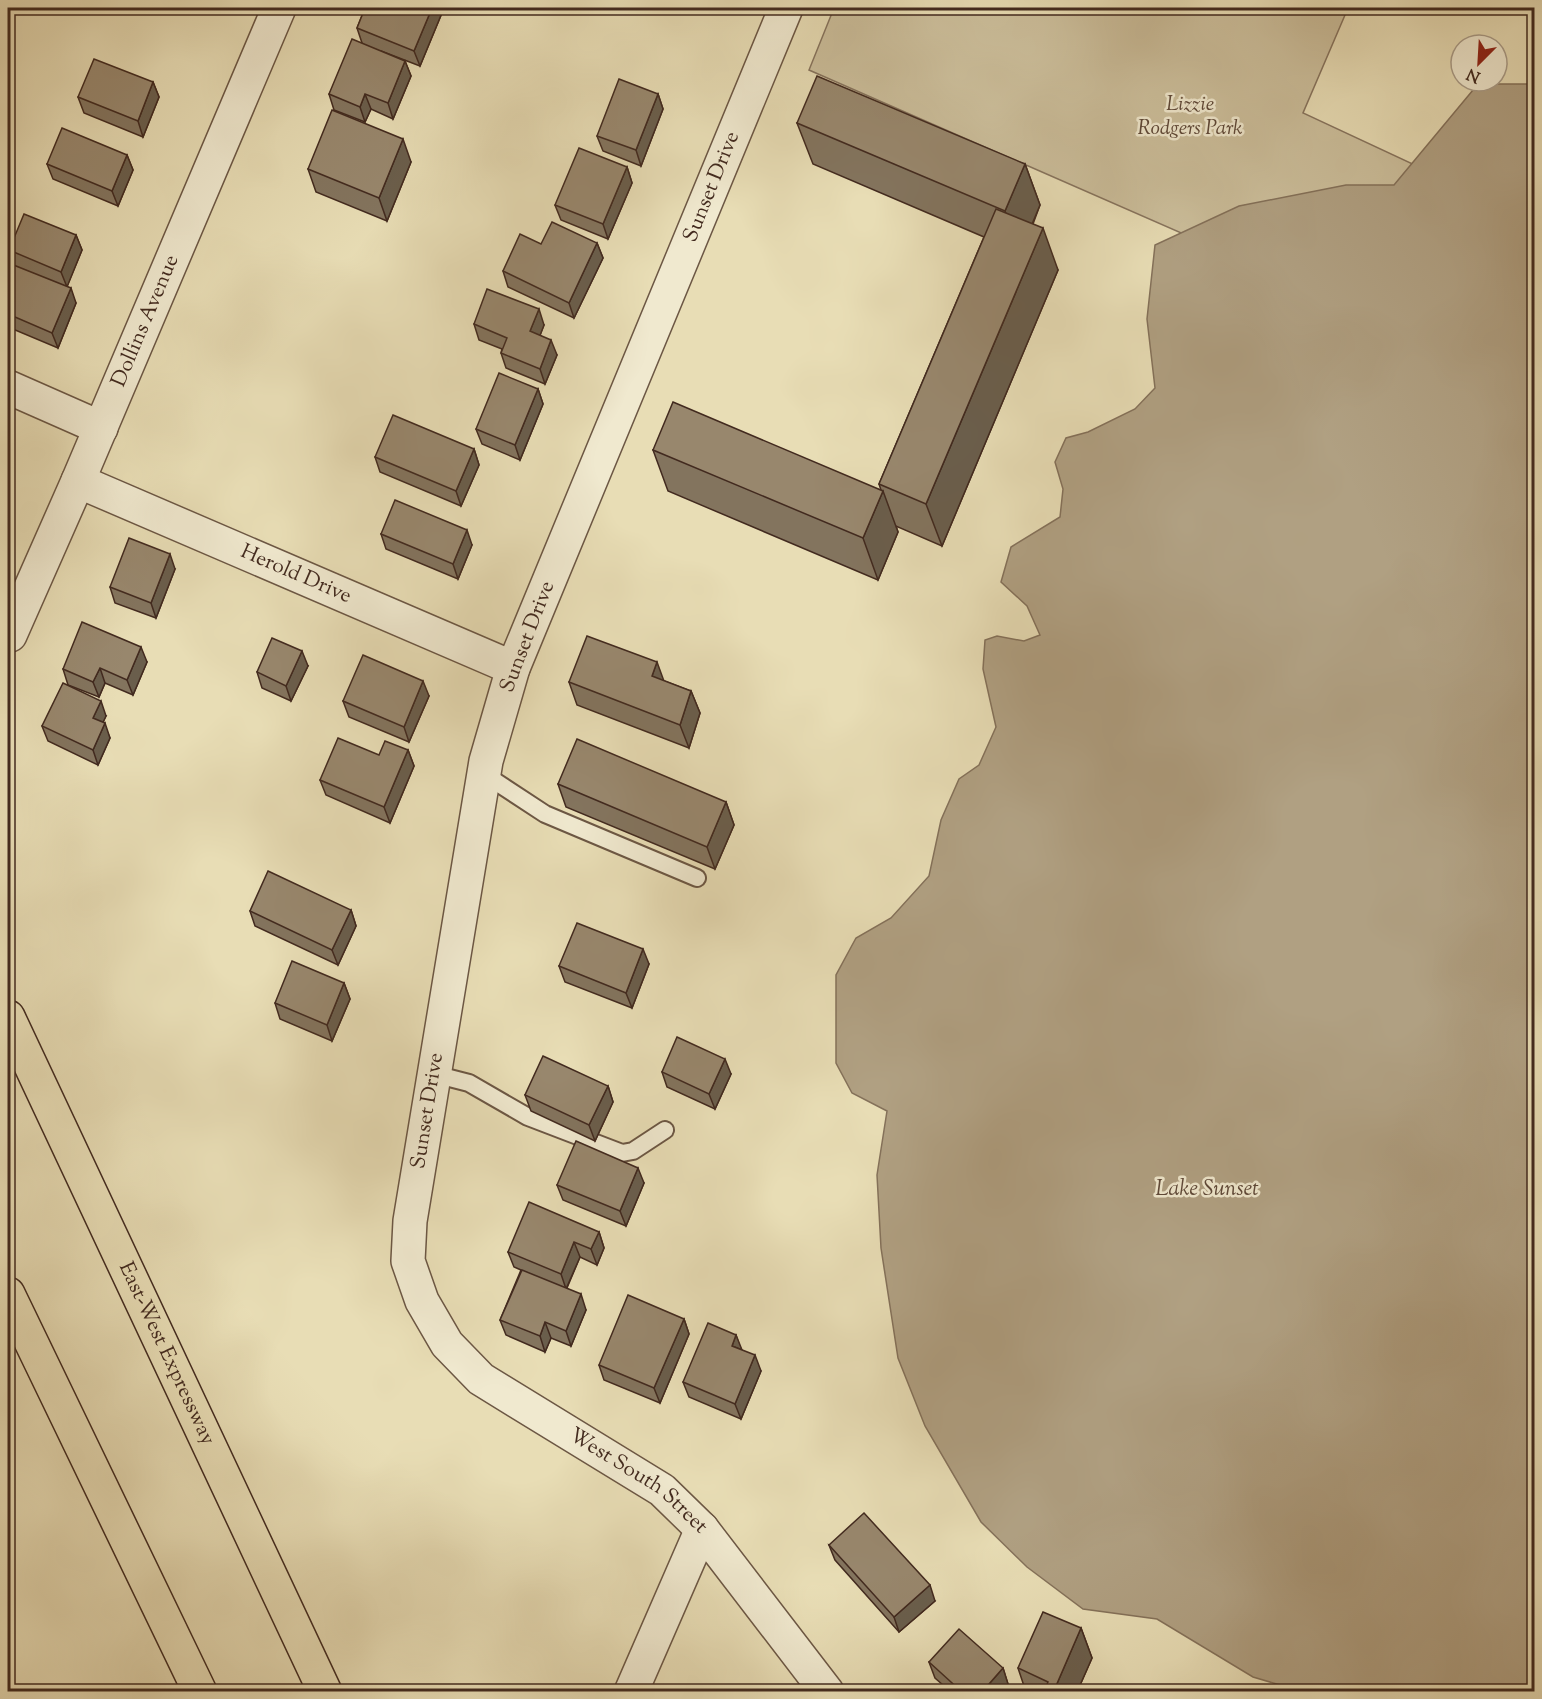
<svg xmlns="http://www.w3.org/2000/svg" width="1542" height="1699" font-family="'Sorts Mill Goudy',serif">
  <style>
    .green { fill: #ccbf9c; stroke: #87745e; stroke-width: 1.5 }
    .water { fill: #b0a082; stroke: #84715a; stroke-width: 1.5 }
    .lines { fill: none; stroke-linecap: round; stroke-linejoin: round }
    .service-casing { stroke: #6c5744; stroke-width: 20 }
    .minor-casing { stroke: #6c5744; stroke-width: 36 }
    .motorway-casing { stroke: #422a1f; stroke-width: 36 }
    .service { stroke: #f0e9cf; stroke-width: 16 }
    .minor { stroke: #f0e9cf; stroke-width: 33 }
    .motorway { stroke: #e8ddb5; stroke-width: 33 }
    .wall { fill: #83745e; stroke: #422a1f; stroke-width: 1.5 }
    .shaded-wall { fill: #6a5e4c; stroke: #422a1f; stroke-width: 1.5 }
    .building { fill: #98876d; stroke: #422a1f; stroke-width: 1.5 }
    .labels { text-anchor: middle; dominant-baseline: central; stroke-width: 5; stroke-linejoin: round; paint-order: stroke }
    .park-label { font-size: 21px; font-style: italic; fill: #5e4838; stroke: #f0e9cf }
    .street-label { font-size: 21px; fill: #422a1f; stroke: #f0e9cf }
    .water-label { font-size: 22px; font-style: italic; fill: #5e4838; stroke: #f0e9cf }
  </style>
  <rect width="100%" height="100%" fill="#e8ddb5"/>
  <filter id="stains"><feTurbulence type="fractalNoise" baseFrequency=".00333" numOctaves="4"/><feColorMatrix values="0 0 0 0 .2 0 0 0 0 .09 0 0 0 0 .02 0 0 0 .5 -.17"/></filter>
  <radialGradient id="worn" r=".72"><stop offset=".6" stop-color="#630" stop-opacity="0"/><stop offset="1" stop-color="#630" stop-opacity=".3"/></radialGradient>
  <!-- green -->
  <polygon class="green" points="834,8 1348,8 1303,113 1522,215 1332,299 809,70"/>
  <!-- water -->
  <polygon class="water" points="1478,84 1534,84 1534,1691 1331,1691 1319,1686 1280,1685 1253,1677 1157,1619 1083,1609 1027,1567 981,1522 925,1426 898,1358 881,1248 877,1175 887,1111 852,1093 836,1063 836,975 856,938 891,918 929,876 941,820 959,779 979,765 996,727 983,669 985,640 997,636 1024,641 1040,635 1027,606 1001,582 1011,547 1060,517 1063,489 1055,462 1066,438 1088,432 1135,409 1155,388 1147,319 1155,245 1239,206 1346,185 1394,185"/>
  <g class="lines">
    <defs>
      <g id="service">
        <polyline points="484,774 545,814 697,878"/>
        <polyline points="434,1074 469,1083 528,1117 622,1153 633,1151 665,1130"/>
      </g>
      <g id="minor">
        <path id="s1" d="M786 8 513 668 486 761 410 1221 408 1261 422 1301 447 1344 481 1379 662 1490 702 1529 827 1692"/>
        <polyline points="8,387 101,428"/>
        <path id="s2" d="M78 481 513 668"/>
        <path id="s3" d="M10 635 78 481 279 8"/>
        <polyline points="631,1692 702,1529"/>
      </g>
      <g id="motorway">
        <path id="s4" d="M8 1017 325 1692"/>
        <polyline points="8,1294 200,1692"/>
      </g>
    </defs>
    <!-- service casing -->
    <use href="#service" class="service-casing"/>
    <!-- minor casing -->
    <use href="#minor" class="minor-casing"/>
    <!-- motorway casing -->
    <use href="#motorway" class="motorway-casing"/>
    <!-- service -->
    <use href="#service" class="service"/>
    <!-- minor -->
    <use href="#minor" class="minor"/>
    <!-- motorway -->
    <use href="#motorway" class="motorway"/>
  </g>
  <!-- wall -->
  <g class="wall">
    <polygon points="365,8 444,8 420,66 381,51 405,61 411,76 393,119 371,109 365,122 334,110 329,94 362,43 357,28"/>
    <polygon points="153,82 159,97 143,137 84,113 78,97"/>
    <polygon points="658,94 663,109 641,166 603,151 597,136"/>
    <polygon points="797,123 1025,164 1040,205 1033,224 1058,270 942,546 896,526 898,532 878,580 668,491 653,450 881,490 879,484 984,237 813,164"/>
    <polygon points="127,155 133,170 118,206 53,179 47,164"/>
    <polygon points="411,162 387,221 316,192 308,169"/>
    <polygon points="627,167 632,183 608,239 561,220 555,205"/>
    <polygon points="76,235 82,250 67,286 76,303 58,348 8,327 8,273 14,265 9,250"/>
    <polygon points="597,243 603,258 574,318 508,287 503,271 541,244"/>
    <polygon points="474,324 544,325 540,335 557,355 545,384 506,368 501,353 502,349 479,340"/>
    <polygon points="538,389 543,404 520,460 482,444 476,429"/>
    <polygon points="474,449 479,465 461,506 380,472 375,457"/>
    <polygon points="381,534 472,545 458,579 386,549"/>
    <polygon points="175,569 156,618 115,603 110,587"/>
    <polygon points="147,662 133,695 105,683 99,697 68,685 63,669"/>
    <polygon points="308,666 291,701 262,688 257,672"/>
    <polygon points="664,681 691,691 700,713 689,748 577,705 569,682"/>
    <polygon points="429,696 409,742 349,717 343,701"/>
    <polygon points="106,716 103,722 110,738 98,765 48,741 42,726"/>
    <polygon points="408,750 414,766 390,823 326,795 320,780 379,755"/>
    <polygon points="558,784 726,802 734,825 715,869 566,807"/>
    <polygon points="351,910 356,926 338,965 255,926 250,911"/>
    <polygon points="649,964 632,1008 565,982 559,966"/>
    <polygon points="344,983 350,999 332,1041 280,1019 275,1003"/>
    <polygon points="662,1072 731,1074 715,1109 667,1087"/>
    <polygon points="608,1086 613,1102 595,1141 531,1111 525,1095"/>
    <polygon points="644,1183 626,1226 563,1200 557,1185"/>
    <polygon points="599,1232 604,1248 597,1265 580,1257 567,1288 586,1310 571,1346 551,1338 545,1352 506,1335 500,1320 521,1270 514,1267 508,1252"/>
    <polygon points="684,1319 689,1334 660,1403 604,1380 599,1365"/>
    <polygon points="736,1335 741,1350 761,1371 741,1419 689,1397 683,1382"/>
    <polygon points="829,1545 935,1601 899,1632 835,1560"/>
    <polygon points="1081,1628 1092,1658 1077,1692 1026,1692 1018,1668"/>
    <polygon points="929,1662 1003,1668 1008,1684 1001,1692 951,1692 935,1678"/>
  </g>
  <!-- shaded-wall -->
  <g class="shaded-wall">
    <polygon points="432,8 444,8 420,66 414,51"/>
    <polygon points="405,61 411,76 393,119 388,103"/>
    <polygon points="153,82 159,97 143,137 138,121"/>
    <polygon points="365,94 371,109 365,122 360,107"/>
    <polygon points="658,94 663,109 641,166 636,150"/>
    <polygon points="403,139 411,162 387,221 379,198"/>
    <polygon points="127,155 133,170 118,206 112,191"/>
    <polygon points="1025,164 1040,205 1020,253 1005,211"/>
    <polygon points="627,167 632,183 608,239 603,224"/>
    <polygon points="1043,228 1058,270 942,546 926,504"/>
    <polygon points="76,235 82,250 67,287 61,272"/>
    <polygon points="597,243 603,258 574,318 569,303"/>
    <polygon points="71,288 76,303 58,348 52,333"/>
    <polygon points="539,309 544,325 536,346 530,331"/>
    <polygon points="551,340 557,355 545,384 540,369"/>
    <polygon points="538,389 543,404 520,460 515,445"/>
    <polygon points="474,449 479,465 461,506 456,491"/>
    <polygon points="883,491 898,532 878,580 863,538"/>
    <polygon points="467,530 472,545 458,579 453,564"/>
    <polygon points="170,554 175,569 156,618 151,603"/>
    <polygon points="141,647 147,662 133,695 127,680"/>
    <polygon points="302,651 308,666 291,701 286,686"/>
    <polygon points="657,662 665,684 652,676"/>
    <polygon points="100,668 105,683 99,697 93,682"/>
    <polygon points="423,681 429,696 409,742 404,727"/>
    <polygon points="691,691 700,713 689,748 680,725"/>
    <polygon points="101,701 106,716 98,733 93,718"/>
    <polygon points="105,723 110,738 98,765 93,750"/>
    <polygon points="408,750 414,766 390,823 384,807"/>
    <polygon points="726,802 734,825 715,869 707,847"/>
    <polygon points="351,910 356,926 338,965 332,950"/>
    <polygon points="643,949 649,964 632,1008 626,993"/>
    <polygon points="344,983 350,999 332,1041 327,1025"/>
    <polygon points="725,1059 731,1074 715,1109 709,1094"/>
    <polygon points="608,1086 613,1102 595,1141 589,1125"/>
    <polygon points="638,1168 644,1183 626,1226 620,1211"/>
    <polygon points="599,1232 604,1248 597,1265 591,1249"/>
    <polygon points="574,1242 580,1257 566,1289 561,1274"/>
    <polygon points="581,1294 586,1310 571,1346 566,1331"/>
    <polygon points="684,1319 689,1334 660,1403 654,1388"/>
    <polygon points="545,1322 551,1338 545,1352 540,1336"/>
    <polygon points="736,1335 742,1350 732,1346"/>
    <polygon points="755,1355 761,1371 741,1419 735,1404"/>
    <polygon points="930,1585 935,1601 899,1632 894,1617"/>
    <polygon points="1081,1628 1092,1658 1077,1692 1058,1692 1056,1686"/>
    <polygon points="1003,1668 1008,1684 1001,1692 982,1692"/>
  </g>
  <!-- building -->
  <g class="building">
    <polygon points="365,8 432,8 414,51 357,28"/>
    <polygon points="352,39 405,61 388,103 365,94 360,107 329,94"/>
    <polygon points="94,59 153,82 138,121 78,97"/>
    <polygon points="817,76 1025,164 1005,211 797,123"/>
    <polygon points="619,79 658,94 636,150 597,136"/>
    <polygon points="332,110 403,139 379,198 308,169"/>
    <polygon points="62,128 127,155 112,191 47,164"/>
    <polygon points="579,148 627,167 603,224 555,205"/>
    <polygon points="996,209 1043,228 926,504 879,484"/>
    <polygon points="24,214 76,235 61,272 9,250"/>
    <polygon points="552,222 597,243 569,303 503,271 520,234 541,244"/>
    <polygon points="11,264 71,288 52,333 8,314 8,273"/>
    <polygon points="487,289 539,309 530,331 551,340 540,369 501,353 507,338 474,324"/>
    <polygon points="499,373 538,389 515,445 476,429"/>
    <polygon points="673,402 883,491 863,538 653,450"/>
    <polygon points="393,415 474,449 456,491 375,457"/>
    <polygon points="395,500 467,530 453,564 381,534"/>
    <polygon points="129,538 170,554 151,603 110,587"/>
    <polygon points="82,622 141,647 127,680 100,668 93,682 63,669"/>
    <polygon points="587,636 657,662 652,676 691,691 680,725 569,682"/>
    <polygon points="272,638 302,651 286,686 257,672"/>
    <polygon points="363,655 423,681 404,727 343,701"/>
    <polygon points="63,683 101,701 93,718 105,723 93,750 42,726"/>
    <polygon points="338,738 379,755 385,741 408,750 384,807 320,780"/>
    <polygon points="577,739 726,802 707,847 558,784"/>
    <polygon points="268,871 351,910 332,950 250,911"/>
    <polygon points="577,923 643,949 626,993 559,966"/>
    <polygon points="292,961 344,983 327,1025 275,1003"/>
    <polygon points="677,1037 725,1059 709,1094 662,1072"/>
    <polygon points="543,1056 608,1086 589,1125 525,1095"/>
    <polygon points="576,1141 638,1168 620,1211 557,1185"/>
    <polygon points="529,1202 599,1232 591,1249 574,1242 561,1274 508,1252"/>
    <polygon points="522,1270 581,1294 566,1331 545,1322 540,1336 500,1320"/>
    <polygon points="628,1295 684,1319 654,1388 599,1365"/>
    <polygon points="708,1323 736,1335 732,1346 755,1355 735,1404 683,1382"/>
    <polygon points="864,1513 930,1585 894,1617 829,1545"/>
    <polygon points="1043,1612 1081,1628 1056,1686 1068,1692 1044,1692 1048,1682 1018,1668"/>
    <polygon points="959,1629 1003,1668 982,1692 962,1692 929,1662"/>
  </g>
  <g class="labels">
    <!-- park labels -->
    <g class="park-label">
      <text x="1190" y="105">Lizzie<tspan x="1190" dy="24">Rodgers Park</tspan></text>
    </g>
    <!-- street labels -->
    <g class="street-label">
      <text transform="translate(712 187) rotate(-68)">Sunset Drive</text>
      <text stroke="none"><textPath href="#s3" startOffset="342">Dollins Avenue</textPath></text>
      <text stroke="none"><textPath href="#s2" startOffset="237">Herold Drive</textPath></text>
      <text transform="translate(528 637) rotate(-69)">Sunset Drive</text>
      <text transform="translate(428 1111) rotate(-81)">Sunset Drive</text>
      <text stroke="none"><textPath href="#s4" startOffset="372">East-West Expressway</textPath></text>
      <text stroke="none"><textPath href="#s1" startOffset="1646">West South Street</textPath></text>
    </g>
    <!-- water labels -->
    <g class="water-label">
      <text x="1207" y="1190">Lake Sunset</text>
    </g>
  </g>
  <!-- margin -->
  <rect width="1542" height="1699" fill="none" stroke="#e8ddb5" stroke-width="30"/>
  <rect x="9" y="9" width="1524" height="1681" fill="none" stroke="#422a1f" stroke-width="3"/>
  <rect x="15" y="15" width="1512" height="1669" fill="none" stroke="#422a1f" stroke-width="1.5"/>
  <!-- north arrow -->
  <g transform="translate(1479 63) rotate(204)"><circle r="28" fill="#f0e9cf" stroke="#aa9d89" stroke-width="1.5"/>
  <path d="M0-4.5L10 22L0 15L-10 22Z" fill="#8f2418"/>
  <text y="-9" font-size="16" font-weight="bold" text-anchor="middle" fill="#422a1f">N</text>
  </g>
  <rect width="100%" height="100%" filter="url(#stains)"/>
  <rect width="100%" height="100%" fill="url(#worn)"/>
</svg>
